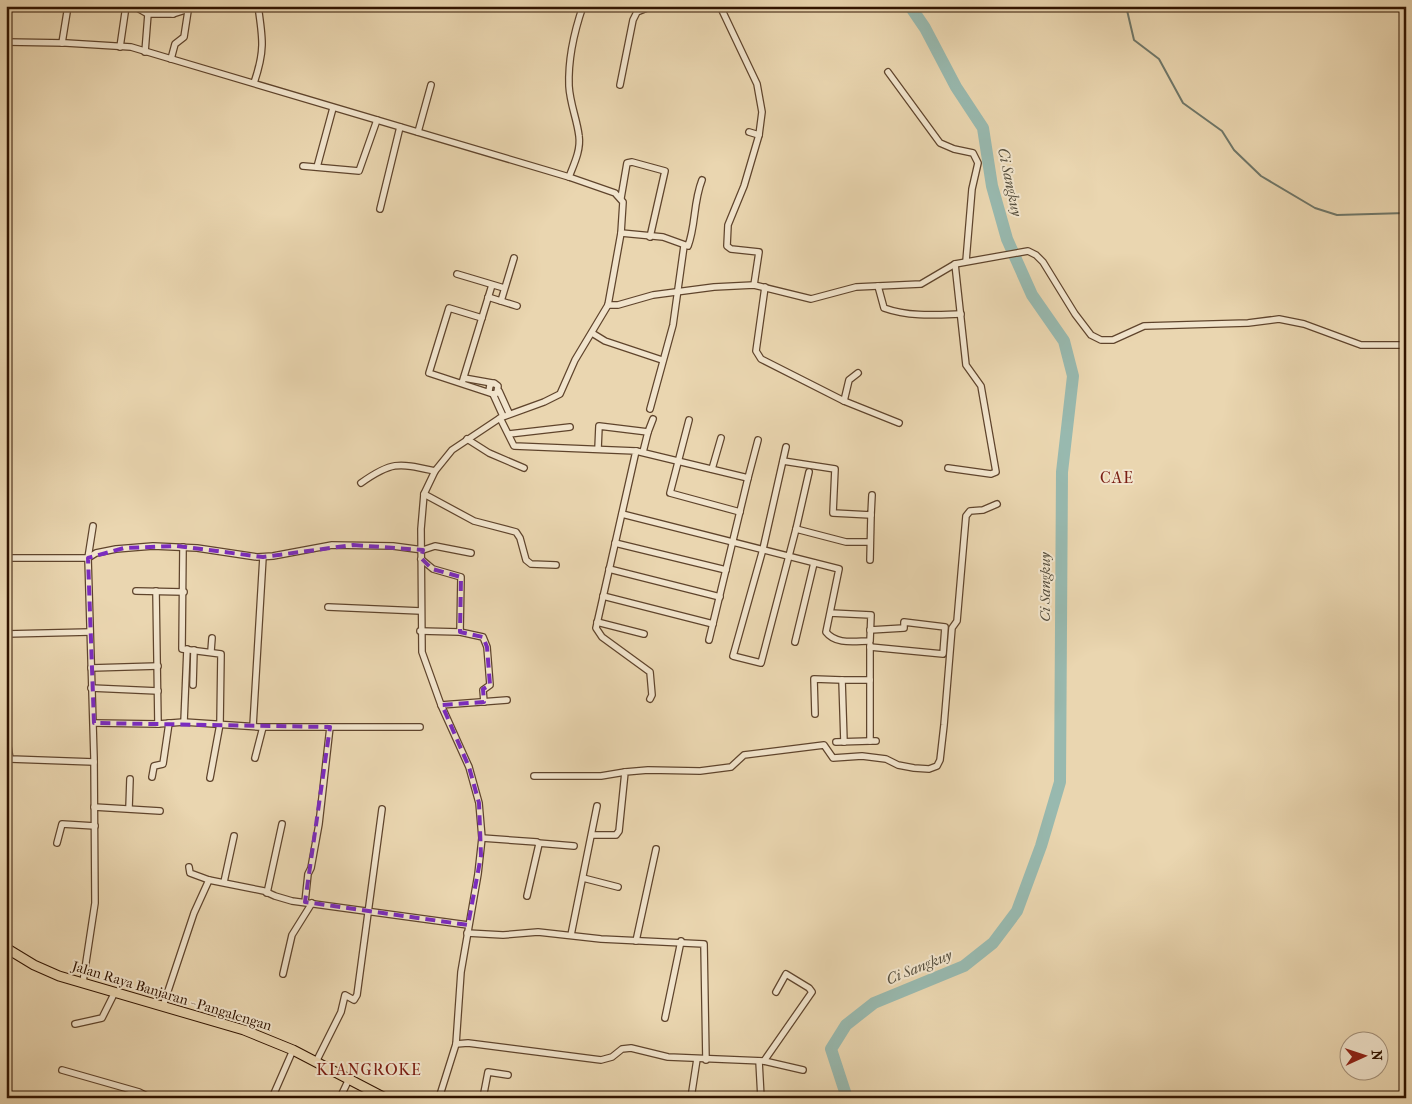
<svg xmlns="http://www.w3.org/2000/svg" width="1412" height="1104" font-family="'IM FELL French Canon',serif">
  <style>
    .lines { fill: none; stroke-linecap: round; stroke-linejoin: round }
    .stream { stroke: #6f7769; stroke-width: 2 }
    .river { stroke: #98b9af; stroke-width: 12 }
    .minor-casing { stroke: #5f442c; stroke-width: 8 }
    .primary-casing { stroke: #311400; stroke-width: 11 }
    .minor { stroke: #f1e4cc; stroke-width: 5.5 }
    .primary { stroke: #ead6b0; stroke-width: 9 }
    .marked { fill: none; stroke: #7b2cbf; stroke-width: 4; stroke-dasharray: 10 6; stroke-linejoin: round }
    .labels { text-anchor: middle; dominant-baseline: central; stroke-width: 4; stroke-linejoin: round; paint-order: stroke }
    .street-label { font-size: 14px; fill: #311400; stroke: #f1e4cc }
    .water-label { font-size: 15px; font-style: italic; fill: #554e3d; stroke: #f1e4cc }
    .quarter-label { font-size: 16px; letter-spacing: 1px; fill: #7a1f14; stroke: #f1e4cc }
  </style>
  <rect width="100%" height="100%" fill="#ead6b0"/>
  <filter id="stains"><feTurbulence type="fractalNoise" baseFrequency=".004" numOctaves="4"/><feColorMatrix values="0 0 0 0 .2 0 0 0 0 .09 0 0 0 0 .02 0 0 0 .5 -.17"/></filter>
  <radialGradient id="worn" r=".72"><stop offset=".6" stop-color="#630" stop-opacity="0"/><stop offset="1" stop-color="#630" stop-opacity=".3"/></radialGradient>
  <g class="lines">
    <!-- stream -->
    <polyline class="stream" points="1126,6 1134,40 1159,59 1183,103 1222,131 1234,150 1261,176 1315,208 1337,215 1406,213"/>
    <!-- river -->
    <polyline class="river" points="847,1098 831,1049 846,1025 874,1003 964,966 993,943 1017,911 1041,846 1060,782 1062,472 1073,376 1064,341 1032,295 1007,239 992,186 983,128 956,87 925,28 910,6"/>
    <defs>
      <g id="minor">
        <polyline points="134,6 148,14"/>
        <polyline points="720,6 757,84 762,112 759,135"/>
        <polyline points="173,14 173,6"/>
        <polyline points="6,42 66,43 131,47 569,177 615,193 623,202 621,233 608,305 575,360 560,394 544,402 500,418 452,450 435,471 424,494 421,529 422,652 441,705 469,767 479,803 482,838 478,874 461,972 456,1044 439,1098"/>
        <polyline points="62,43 68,6"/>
        <polyline points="120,47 126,6"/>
        <polyline points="145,52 148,14 173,14 198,6"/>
        <polyline points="171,59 175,44 184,37 188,11"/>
        <polyline points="888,72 940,143 954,149 973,153 978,163 972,189 966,261"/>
        <path d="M254 83C265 51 263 39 258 6"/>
        <polyline points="620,85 633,20 637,12 647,8 666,6"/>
        <polyline points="418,132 431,85"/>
        <polyline points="749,132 759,135 744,186 728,225 727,246 731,249 759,252 754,285"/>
        <polyline points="303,166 359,171 377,120"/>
        <polyline points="317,167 333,108"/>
        <path d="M569 177C574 164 581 150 579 136 577 119 570 104 569 86 568 59 574 32 583 6"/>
        <polyline points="621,198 627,163 632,162 665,171 650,237"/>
        <polyline points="380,209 400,127"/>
        <path d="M621 233 663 237 688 246C696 225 693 203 702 180"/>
        <polyline points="457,274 504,288"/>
        <path d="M878 286 884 308C909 317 935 315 961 314"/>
        <polyline points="765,287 756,351 761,359 844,401 849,380 858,373"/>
        <polyline points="488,297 517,306"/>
        <polyline points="501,301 514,258"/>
        <polyline points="608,305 618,305 653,295 714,287 754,285 811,299 856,287 921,284 955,264 1028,251 1036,255 1043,262 1075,314 1091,335 1101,340 1113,340 1144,326 1248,323 1279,319 1304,324 1361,345 1406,345"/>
        <polyline points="482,318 449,308 429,373 493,394 497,393 498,386 494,383 490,385 489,391"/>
        <polyline points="592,333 605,341 662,360"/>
        <polyline points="464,378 492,383"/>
        <polyline points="462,383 492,285"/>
        <polyline points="499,391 509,413"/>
        <polyline points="493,394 503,416"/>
        <polyline points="844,401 899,423"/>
        <polyline points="650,409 673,325 684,246"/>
        <polyline points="500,418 514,446 636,451 596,628 602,637 650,672 652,695 650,699"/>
        <polyline points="689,420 670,493 740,512"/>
        <polyline points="509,434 570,427"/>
        <polyline points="467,439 489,453 524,468"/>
        <polyline points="786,447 763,549 733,656 761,663 796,529 846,542 870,542"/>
        <polyline points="598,449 599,426 648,432 653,419"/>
        <polyline points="636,451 748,478 758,440"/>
        <polyline points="643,452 648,432"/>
        <polyline points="783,461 835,469 833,513 871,515 872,495"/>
        <polyline points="948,468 991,474 996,472 981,386 966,365 955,264"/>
        <polyline points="712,469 721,438"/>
        <path d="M361 483C392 461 398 463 435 471"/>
        <polyline points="424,494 474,521 516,532 520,538 526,560 531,564 556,565"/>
        <path d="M622 514 839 569 826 632C836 645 855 641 870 641L871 615 830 613"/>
        <polyline points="796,529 809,472"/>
        <polyline points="615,543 726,570"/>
        <polyline points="183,547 182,649 221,654 220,724 210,778"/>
        <polyline points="6,558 88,558 96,553 116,549 153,546 197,548 257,557 273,556 332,545 393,546 423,550 435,546 471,553"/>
        <polyline points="421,559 433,569 461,577 460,632 483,637 487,647 490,685 483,690 484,702"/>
        <polyline points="870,560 871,515"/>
        <polyline points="609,569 720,597"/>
        <polyline points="136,591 184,592"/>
        <polyline points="156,591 158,724"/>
        <polyline points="603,596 713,624"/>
        <polyline points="328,607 421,611"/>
        <polyline points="597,622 644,634"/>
        <polyline points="420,631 460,632"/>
        <polyline points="6,634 90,632"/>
        <polyline points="709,640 748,478"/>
        <polyline points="795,642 814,563"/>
        <polyline points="870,645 870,741 876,741"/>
        <polyline points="870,647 943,654 945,627 904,622 904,628 870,630"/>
        <polyline points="211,651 212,638"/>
        <polyline points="91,668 158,666"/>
        <polyline points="6,684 6,740"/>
        <polyline points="193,685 194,650"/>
        <polyline points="91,688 158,691"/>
        <polyline points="441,705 507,700"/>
        <polyline points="815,714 814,679 842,680"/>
        <polyline points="184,722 187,649"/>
        <polyline points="94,723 158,724 184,722 258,727 420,727"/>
        <polyline points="253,726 263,557"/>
        <polyline points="7,740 10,759 94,762"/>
        <polyline points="836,742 870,741"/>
        <polyline points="844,742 842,680 870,680"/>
        <polyline points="255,758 263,727"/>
        <polyline points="534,776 601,776 625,772"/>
        <polyline points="152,777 154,766 163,764 169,723"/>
        <polyline points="94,807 160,811"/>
        <polyline points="129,808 130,779"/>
        <polyline points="592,835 616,835 619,831 625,772 648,770 700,771 731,767 744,755 824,745 833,758 862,756 886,759 898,765 914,768 929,769 937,766 940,760 944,725 952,628 957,621 966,516 970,511 983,510 997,504"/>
        <polyline points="482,838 537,842 539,844 527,896"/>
        <polyline points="57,843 62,824 95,826"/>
        <polyline points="538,843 574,846"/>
        <polyline points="583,878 618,887"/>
        <polyline points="209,880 264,891 275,896 292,901 468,925"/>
        <polyline points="224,882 234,836"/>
        <polyline points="267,893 282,824"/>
        <polyline points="305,902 308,874 311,868 319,824 330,727"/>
        <polyline points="467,933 503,935 538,932 601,939 704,944 706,1060"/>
        <polyline points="571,935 597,806"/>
        <polyline points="636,941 656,849"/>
        <polyline points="283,974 292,935 312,903"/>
        <polyline points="83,982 95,903 94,758 88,558 93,526"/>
        <polyline points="163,1006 194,913 209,880 190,873 189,867"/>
        <polyline points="665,1018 681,941"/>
        <polyline points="75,1024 102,1018 115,992"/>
        <polyline points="456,1044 468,1043 601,1060 612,1057 622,1049 631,1048 668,1057 764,1061 803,1070"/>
        <polyline points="759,1061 761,1098"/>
        <polyline points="764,1061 812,992 809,988 786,974 776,992"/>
        <polyline points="316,1062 341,1012 345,995 354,1000 357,995 382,809"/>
        <polyline points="62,1070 139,1092 151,1098"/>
        <polyline points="272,1098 293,1050"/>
        <polyline points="340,1098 349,1079"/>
        <polyline points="483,1098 488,1072 508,1075"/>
        <polyline points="691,1098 697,1059"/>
      </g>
      <polyline id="primary" points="6,948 34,965 59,976 244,1030 293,1050 385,1098"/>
    </defs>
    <!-- minor casing -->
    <use href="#minor" class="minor-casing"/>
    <!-- primary casing -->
    <use href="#primary" class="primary-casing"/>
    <!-- minor -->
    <use href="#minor" class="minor"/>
    <!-- primary -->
    <use href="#primary" class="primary"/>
  </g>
  <!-- marked area -->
  <path class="marked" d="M353 545 423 550 421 558 432 569 461 577 460 632 483 637 487 647 490 685 483 689 484 702 442 705 469 767 479 803 481 856 468 925 305 902 330 727 94 723 88 558 124 548 177 546 263 557Z"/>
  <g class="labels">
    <!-- street labels -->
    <g class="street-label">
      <text transform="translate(172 996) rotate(17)">Jalan Raya Banjaran - Pangalengan</text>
    </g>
    <!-- water labels -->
    <g class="water-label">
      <text transform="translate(1010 182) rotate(78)">Ci Sangkuy</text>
      <text transform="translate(1045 587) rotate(-90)">Ci Sangkuy</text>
      <text transform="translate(919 967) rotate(-22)">Ci Sangkuy</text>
    </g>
    <!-- quarter labels -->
    <g class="quarter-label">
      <text x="1117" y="477">CAE</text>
      <text x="369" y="1069">KIANGROKE</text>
    </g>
  </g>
  <!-- margin -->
  <rect width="1412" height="1104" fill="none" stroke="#ead6b0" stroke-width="25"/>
  <rect x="8" y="8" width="1397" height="1089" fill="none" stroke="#311400" stroke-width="2.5"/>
  <rect x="12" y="12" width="1387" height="1079" fill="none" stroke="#311400"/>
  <!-- north arrow -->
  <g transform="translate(1364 1056) rotate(87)"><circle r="24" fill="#f1e4cc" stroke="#a4917a"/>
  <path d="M0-4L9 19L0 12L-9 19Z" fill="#8f2418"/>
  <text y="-8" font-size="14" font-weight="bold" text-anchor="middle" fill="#311400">N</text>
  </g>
  <rect width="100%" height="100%" filter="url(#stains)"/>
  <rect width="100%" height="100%" fill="url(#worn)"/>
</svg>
